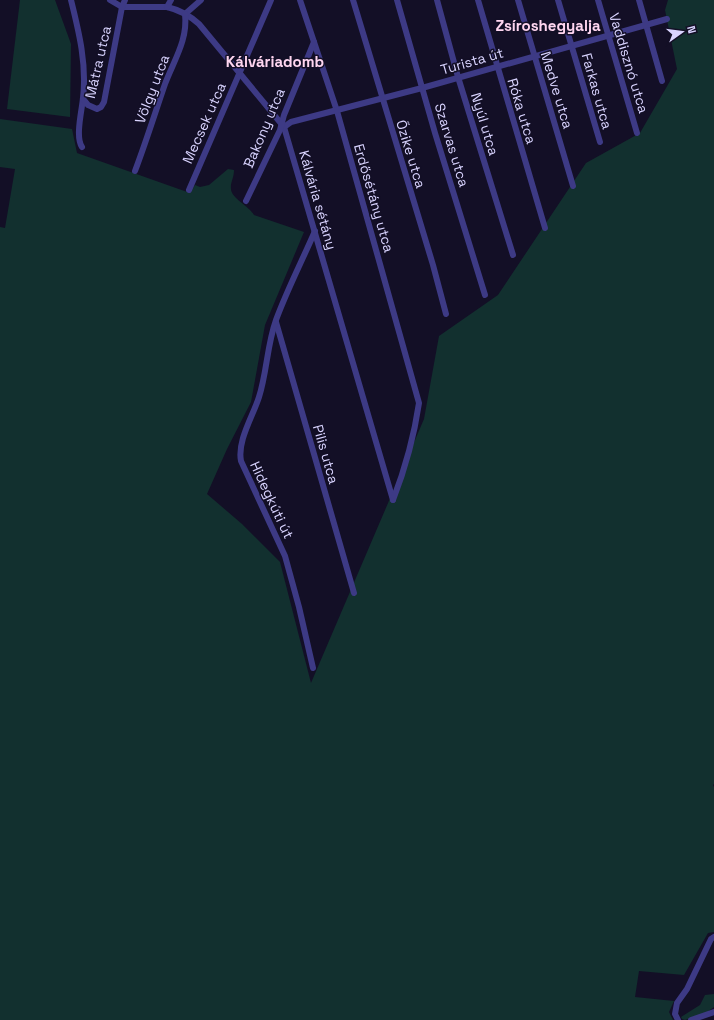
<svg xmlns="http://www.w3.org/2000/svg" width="714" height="1020" font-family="'Space Grotesk',sans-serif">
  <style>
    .green { fill: #12302f }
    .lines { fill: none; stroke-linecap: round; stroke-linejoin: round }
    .minor { stroke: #3d3a85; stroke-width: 6 }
    .labels { text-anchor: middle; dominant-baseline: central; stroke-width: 3; stroke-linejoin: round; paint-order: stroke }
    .street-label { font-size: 14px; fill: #d9d4ff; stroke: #130f26 }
    .neighbourhood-label { font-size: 15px; font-weight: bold; fill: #ffd6f0; stroke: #130f26 }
  </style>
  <rect width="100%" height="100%" fill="#130f26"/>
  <!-- green -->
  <g class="green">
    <polygon points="20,0 55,0 71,44 70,117 7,109"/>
    <path d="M668 0H714V784L713 785 714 787V932L708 933 684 975 639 971 635 997 674 1001 669 1012 673 1020H0V227L5 228 15 169 0 167V119L72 129 77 153 190 193 195 185 200 187 209 185 228 169 234 170C234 178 230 183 231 189 231 198 249 206 254 215L304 232 265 325 251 402 227 449 207 494 242 524 280 562 311 683 424 419 439 336 498 295 586 163 640 133 677 69 665 10Z"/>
    <polygon points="714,994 714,1007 707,1012 685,1020 682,1019 681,1017 700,1005 705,995"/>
  </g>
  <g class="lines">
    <!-- minor -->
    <g class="minor">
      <path d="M71 0C79 32 87 65 83 98 82 110 75 137 82 147"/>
      <path d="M110 0 122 7H167C180 10 189 15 199 24L284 127 393 500"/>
      <path d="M300 0 337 111 419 403C414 437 405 469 393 500"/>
      <polyline points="353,0 433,265 446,314"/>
      <polyline points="397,0 435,133 485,295"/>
      <polyline points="437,0 458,77 513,255"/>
      <polyline points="478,0 545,228"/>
      <polyline points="518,0 573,186"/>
      <polyline points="558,0 600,142"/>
      <polyline points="598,0 637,133"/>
      <polyline points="639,0 662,81"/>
      <polyline points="167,7 171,0"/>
      <polyline points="185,14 201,0"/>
      <polyline points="83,99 88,105 97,109 101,107 104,102 122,7 125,0"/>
      <polyline points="284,127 291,122 422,88 667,19"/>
      <path d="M135 171C146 142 155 113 165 84 174 60 188 40 185 14"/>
      <polyline points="189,190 271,0"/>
      <polyline points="246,201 280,130 284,115 314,42"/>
      <polyline points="276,322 354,593"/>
      <path d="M313 668 299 607 285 556 241 461C237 441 253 416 259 397 267 372 267 345 276 320 287 290 302 261 315 231"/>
      <polyline points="678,1020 675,1014 677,1003 687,989 711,939 714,937"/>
      <polyline points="691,1020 714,1012"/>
    </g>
  </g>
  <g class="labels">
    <!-- street labels -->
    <g class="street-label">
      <text transform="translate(472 61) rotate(-16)">Turista út</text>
      <text transform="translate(98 62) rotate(-77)">Mátra utca</text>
      <text transform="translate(629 63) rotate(73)">Vaddisznó utca</text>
      <text transform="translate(152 89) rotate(-69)">Völgy utca</text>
      <text transform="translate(557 90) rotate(73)">Medve utca</text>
      <text transform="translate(597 91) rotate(74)">Farkas utca</text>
      <text transform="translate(522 111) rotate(73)">Róka utca</text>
      <text transform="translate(204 123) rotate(-66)">Mecsek utca</text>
      <text transform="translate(485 124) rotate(73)">Nyúl utca</text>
      <text transform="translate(264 128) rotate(-67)">Bakony utca</text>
      <text transform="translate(452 145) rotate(73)">Szarvas utca</text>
      <text transform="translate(411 154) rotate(73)">Őzike utca</text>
      <text transform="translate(374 198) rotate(74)">Erdősétány utca</text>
      <text transform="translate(318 200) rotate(74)">Kálvária sétány</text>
      <text transform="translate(326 454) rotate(74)">Pilis utca</text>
      <text transform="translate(272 500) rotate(65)">Hidegkúti út</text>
    </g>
    <!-- neighbourhood labels -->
    <g class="neighbourhood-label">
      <text x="548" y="25">Zsíroshegyalja</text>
      <text x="275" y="61">Kálváriadomb</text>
    </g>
  </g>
  <!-- north arrow -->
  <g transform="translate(682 32) rotate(76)" stroke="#130f26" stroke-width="3" paint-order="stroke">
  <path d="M0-3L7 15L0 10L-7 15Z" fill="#d9d4ff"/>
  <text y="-6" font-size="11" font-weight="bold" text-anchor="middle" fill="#d9d4ff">N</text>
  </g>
</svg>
